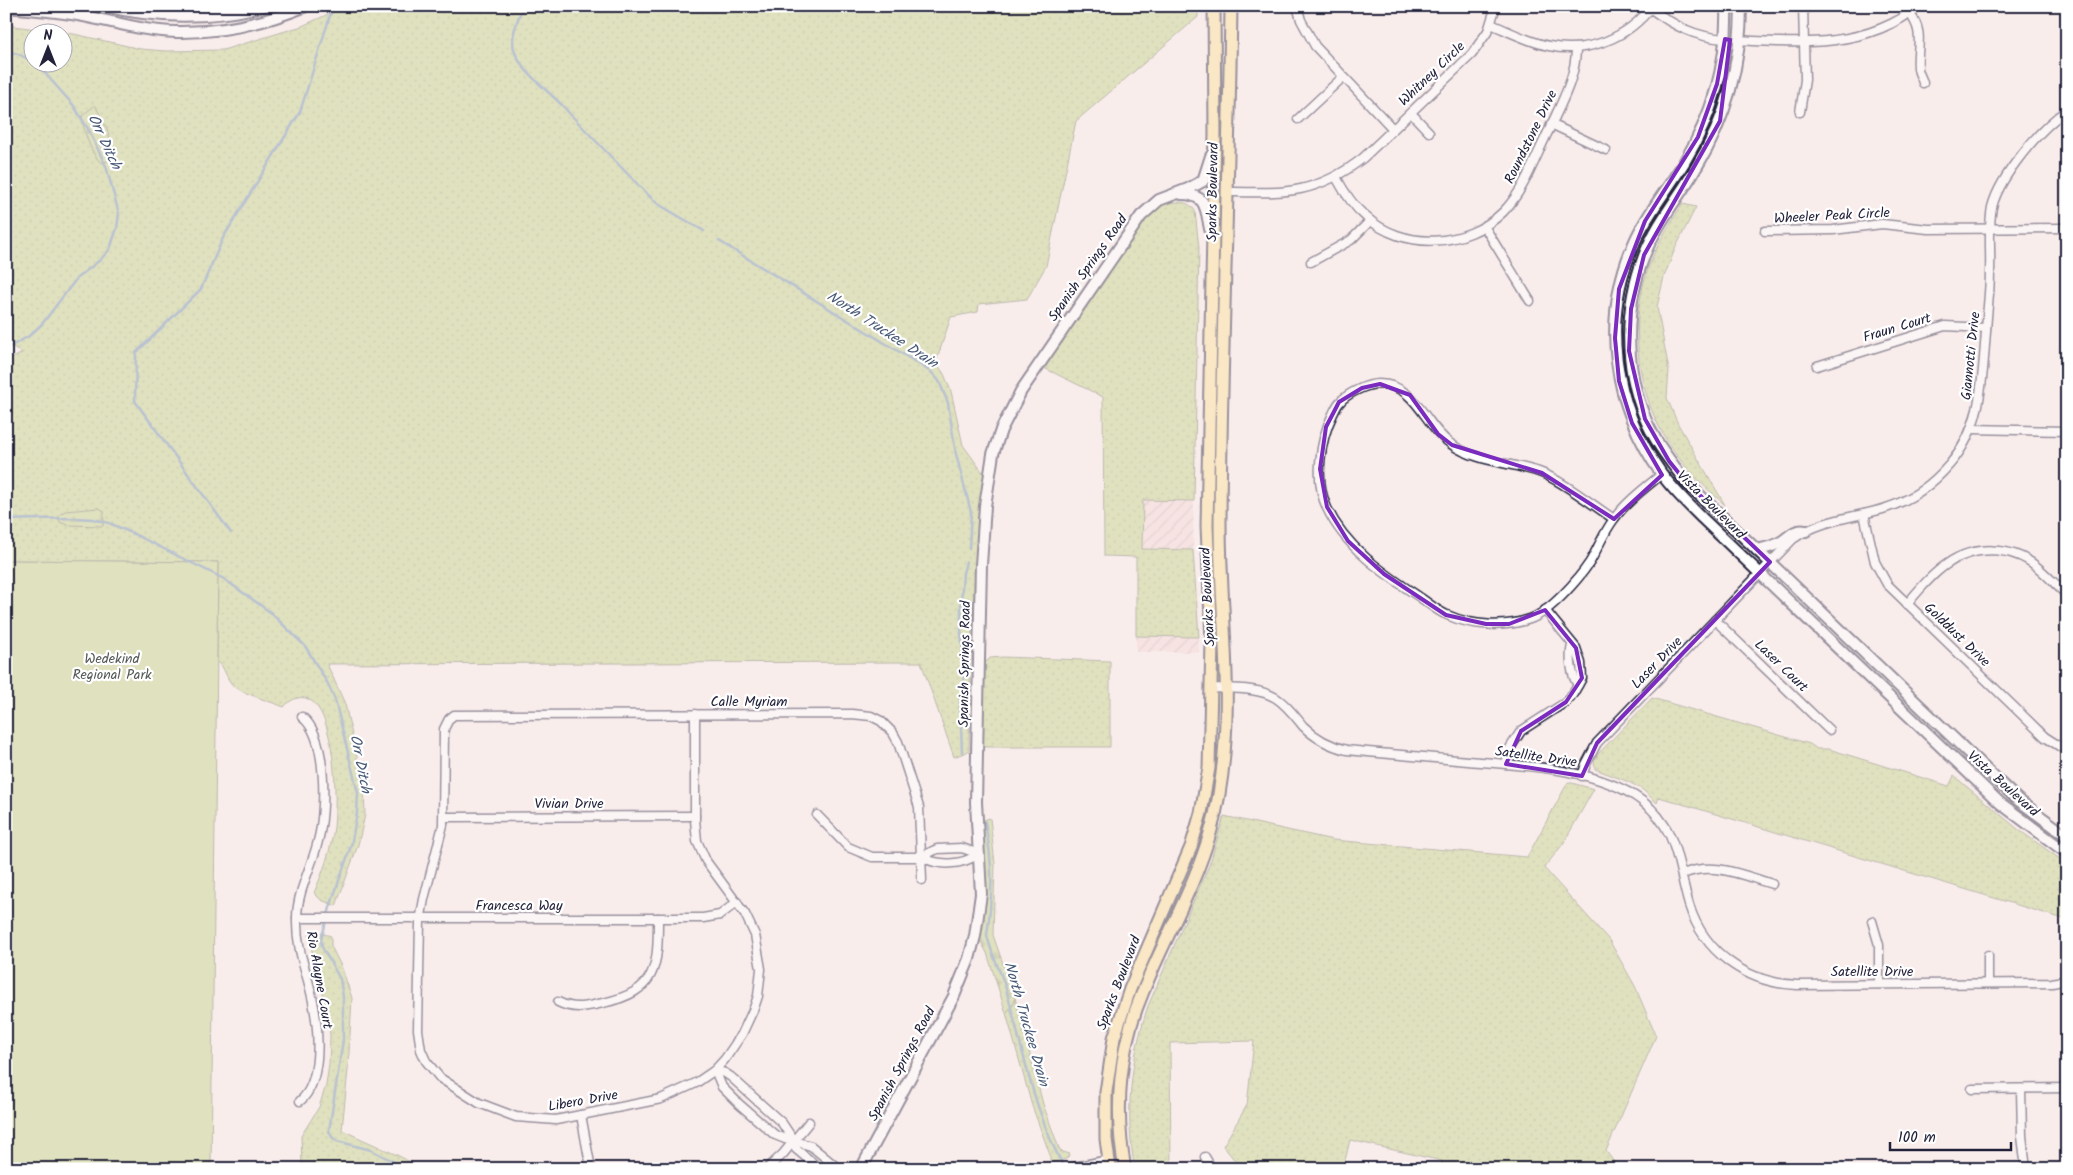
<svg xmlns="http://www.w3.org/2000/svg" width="2073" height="1175" font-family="Kalam,sans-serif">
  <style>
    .industrial { fill: url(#industrial-furrows) }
    .grass { fill: url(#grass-dots); stroke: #717a61; fill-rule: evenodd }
    .forest { fill: url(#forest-firs); stroke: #717a61 }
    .park { fill: #c0d287; stroke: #717a61 }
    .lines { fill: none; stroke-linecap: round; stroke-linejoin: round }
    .stream { stroke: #6c8fb0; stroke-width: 2.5 }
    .street-casing { stroke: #22223b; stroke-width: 11 }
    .secondary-casing { stroke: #22223b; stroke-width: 14 }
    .primary-casing { stroke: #22223b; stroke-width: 15 }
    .street { stroke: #fff; stroke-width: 8 }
    .secondary { stroke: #fff; stroke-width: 10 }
    .primary { stroke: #fbdf96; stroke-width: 11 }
    .marked { fill: none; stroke: #7b2cbf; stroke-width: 4; stroke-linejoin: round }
    .labels { text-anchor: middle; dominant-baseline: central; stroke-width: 4.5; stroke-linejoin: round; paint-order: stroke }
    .street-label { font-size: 14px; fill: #22223b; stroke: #fff }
    .park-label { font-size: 14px; fill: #515752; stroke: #fff }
    .water-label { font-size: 15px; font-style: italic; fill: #475976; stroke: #fff }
  </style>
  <defs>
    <pattern id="industrial-furrows" width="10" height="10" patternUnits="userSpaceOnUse" patternTransform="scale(1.25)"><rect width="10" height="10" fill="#f1d7d5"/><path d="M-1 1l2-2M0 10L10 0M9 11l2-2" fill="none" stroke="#ceb8b8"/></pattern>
    <pattern id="grass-dots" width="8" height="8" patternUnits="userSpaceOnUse" patternTransform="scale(1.25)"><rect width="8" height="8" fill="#c0d287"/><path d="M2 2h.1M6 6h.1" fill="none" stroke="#a5b475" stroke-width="1.8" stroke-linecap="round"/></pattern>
    <pattern id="forest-firs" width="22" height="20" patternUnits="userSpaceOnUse" patternTransform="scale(1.25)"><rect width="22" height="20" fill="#c0d287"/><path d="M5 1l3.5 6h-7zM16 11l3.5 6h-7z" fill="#a5b475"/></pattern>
  </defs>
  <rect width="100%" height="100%" fill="#f9edec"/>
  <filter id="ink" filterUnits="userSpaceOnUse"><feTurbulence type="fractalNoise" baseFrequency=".02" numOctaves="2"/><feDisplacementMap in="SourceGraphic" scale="10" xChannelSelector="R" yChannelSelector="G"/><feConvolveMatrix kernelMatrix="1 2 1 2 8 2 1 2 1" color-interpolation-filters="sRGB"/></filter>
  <g filter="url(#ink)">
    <!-- industrial -->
    <g class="industrial">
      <polygon points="1143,500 1194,501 1193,550 1142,549"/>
      <polygon points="1136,636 1199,637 1199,652 1136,652"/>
    </g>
    <!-- grass -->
    <g class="grass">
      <path d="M346 6H1198V17L1076 121 1046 266 1027 299 979 304 978 312 951 317 936 362 944 374 951 391 963 445 984 474C973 566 970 658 969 751L954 757 921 662 327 664 345 704 364 788 365 815 358 845 336 906 321 900 314 893C323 872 331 850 334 827 337 800 336 711 308 699 299 695 290 700 284 707 272 702 244 694 235 687 226 681 226 668 217 661L218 562 6 560V362L22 353 13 347H6V25L74 34 141 49 166 51 223 50 302 26ZM32 32H62V62H32Z"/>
      <path d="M1166 203C1177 202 1189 200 1195 211L1199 248 1194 501 1143 500 1142 549 1193 550 1199 637 1136 636V557L1104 556 1103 397 1042 367 1138 227 1157 207Z"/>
      <path d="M1683 204 1696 207 1675 249 1664 277 1657 307 1669 370 1667 398 1678 424 1725 505C1710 491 1694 478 1682 462 1637 408 1625 326 1651 261 1659 241 1671 221 1683 204Z"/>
      <polygon points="1003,657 1110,661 1110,747 983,747 984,664 990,658"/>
      <polygon points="1652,698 1810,744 1817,749 1829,749 1949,786 1954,776 2019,830 2067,864 2067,920 1659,797 1657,803 1643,790 1629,782 1595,769 1594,761 1598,754"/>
      <path d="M1568 782 1594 789 1563 844 1544 868 1609 940 1635 986 1656 1036 1606 1151 1619 1169H1440L1442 1161 1350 1140 1343 1169H1242L1223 1146 1247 1105 1254 1041 1170 1043 1171 1169H1135C1124 1114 1131 1058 1148 1006L1210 863 1224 816 1333 840 1527 857Z"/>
      <polygon points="317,932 331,936 331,946 342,968 352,998 348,1070 342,1130 399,1156 423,1169 302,1169 301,1136 319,1107 326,1085 329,1064 330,1036 328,1012 313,956 309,935"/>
      <polygon points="1015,998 1043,1104 1060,1151 1070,1154 1066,1159 1050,1163 1050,1155 1032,1106 1006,1013 1013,1005"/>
    </g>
    <!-- forest -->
    <g class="forest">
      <path d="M95 105 107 129 116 158 101 163C90 152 83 130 82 116Z"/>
      <polygon points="99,508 104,511 103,526 67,525 60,522 59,515 65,511"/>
      <polygon points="990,818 995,864 993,935 1015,998 1013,1005 1006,1013 987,953 979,938 985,909 986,887 985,864 980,821"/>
    </g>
    <!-- park -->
    <polygon class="park" points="6,560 218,562 211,1169 6,1169"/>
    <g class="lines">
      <!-- stream -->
      <g class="stream">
        <path d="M523 6C519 17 513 29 513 40 511 68 554 93 569 113L645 192 658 204 704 231"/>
        <polyline points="6,51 18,54 32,61"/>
        <polyline points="719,241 919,364 932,373 939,381 948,403 956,454 971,512 969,548"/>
        <polyline points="6,349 29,336 42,324 77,278 100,260 110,249 117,228 119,214 106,166 88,129 74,106 35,62"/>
        <polyline points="6,520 73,518 93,519 109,523 132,533 224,579 270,612 305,646 328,684 335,700 358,793 357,813 351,846 331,904 321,940 322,947 340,979 343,997 343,1040 329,1131 332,1137 337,1141 371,1150 408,1169"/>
        <polyline points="231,533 135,401 136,353 201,289 223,238 300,112 333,6"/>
        <polyline points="962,752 960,700 965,671 961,633 961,605 963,573 966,562"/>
        <path d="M985 822C993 864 993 893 987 935 990 951 1001 972 1006 989 1023 1049 1034 1114 1065 1169"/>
      </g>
      <defs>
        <g id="street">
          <polyline points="1297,6 1301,20 1315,46 1393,129"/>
          <path d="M1650 8C1674 26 1695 37 1725 39"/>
          <path d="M1910 14C1925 33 1916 47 1918 68 1918 73 1922 78 1923 83"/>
          <path d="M1491 24C1510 32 1529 42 1549 46 1588 54 1628 38 1652 6"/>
          <path d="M1739 40C1801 44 1868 48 1919 6"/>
          <polyline points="1800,112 1805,80 1803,6"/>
          <polyline points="1411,113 1429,132"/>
          <polyline points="1298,119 1343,77"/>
          <polyline points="1551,124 1606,150"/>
          <path d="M1336 177C1344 192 1352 205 1365 216 1403 251 1466 248 1503 212 1525 190 1535 157 1549 130 1561 103 1576 78 1576 48"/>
          <path d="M1228 192C1284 193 1316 195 1363 158L1472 54 1488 31 1496 6"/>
          <polyline points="1484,226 1530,301"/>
          <polyline points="1765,231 1833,230 1882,224 1928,229 2067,228"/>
          <polyline points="1311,262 1351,240 1370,221"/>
          <polyline points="1817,366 1945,326 1986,328"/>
          <polyline points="1971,429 2067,431"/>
          <polyline points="1864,514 1875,562 1887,584 2045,737 2067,751"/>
          <path d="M1614 519C1594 506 1560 479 1539 472 1512 463 1474 461 1451 444 1424 426 1417 384 1379 384 1367 384 1348 393 1340 402 1337 405 1335 410 1333 414 1320 440 1314 480 1327 508 1345 547 1383 573 1418 596 1427 602 1437 611 1447 615 1472 626 1504 628 1530 619 1550 612 1578 580 1590 562 1598 548 1604 532 1614 519 1626 502 1646 487 1662 474"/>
          <path d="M1907 604C1919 590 1932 574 1947 564 1974 545 2011 546 2036 566 2047 575 2057 586 2067 595"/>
          <polyline points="1715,620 1829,730"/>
          <path d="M1572 645C1569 657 1571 675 1578 685"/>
          <path d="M1211 688C1232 689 1258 687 1276 698 1287 705 1295 716 1303 726 1316 739 1330 746 1347 750 1387 754 1427 757 1468 761 1521 765 1598 768 1642 801 1679 829 1677 865 1689 905 1704 953 1747 983 1797 985L2052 983 2067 980"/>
          <polyline points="695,714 695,820 697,841 706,861 745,914 755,935 761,969 758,996 754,1008 742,1034 725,1059 715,1070 696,1083 661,1099 556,1120 516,1117 479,1103 440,1078 426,1061 421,1050 418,1030 420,921 424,899 443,825 444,729 449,719 454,715 852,714 871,716 881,721 893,733 898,742 919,807 922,880"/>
          <polyline points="1506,764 1510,748 1521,731 1566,702 1573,694 1582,678 1581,663 1576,648 1545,610"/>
          <path d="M1582 776 1586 764 1597 743 1793 539C1821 519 1854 518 1886 508 1911 500 1933 484 1950 464 1983 426 1982 378 1986 332 1987 311 1990 292 1990 272 1991 251 1988 228 1992 207 2000 176 2040 128 2067 110"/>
          <path d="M817 815 848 847 872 857H921L937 849 962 848 979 854C961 866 939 866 921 857"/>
          <polyline points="444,817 695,816"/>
          <path d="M1683 874C1713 861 1742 875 1772 884"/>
          <polyline points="297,918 703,918 720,915 737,902"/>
          <polyline points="1872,921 1879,945 1879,984"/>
          <polyline points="1988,955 1988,983"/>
          <path d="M558 1002C574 1010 586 1007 603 1003 657 991 658 968 658 918"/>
          <polyline points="1972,1089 2067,1088"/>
          <polyline points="2021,1089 2022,1136 2026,1169"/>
          <path d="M300 1101C322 1083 319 1034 314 1007 309 975 296 953 297 918 297 891 312 867 318 841 326 813 328 736 302 717"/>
          <polyline points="581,1115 591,1169"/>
          <polyline points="1205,1157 1212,1169"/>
          <polyline points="767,1169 783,1154 809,1122"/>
          <polyline points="820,1169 796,1149 794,1141 785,1139 775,1135 739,1104 722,1087 715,1070 725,1073 731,1077 782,1123 794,1141 811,1146 839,1169"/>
        </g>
        <g id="secondary">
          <path d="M104 6C157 19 210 19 263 6"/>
          <path d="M1726 6C1728 61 1713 114 1685 161 1669 188 1648 212 1635 241 1600 318 1613 405 1661 473 1673 490 1688 504 1702 518L2000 803 2067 853"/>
          <path d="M1741 6C1741 63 1726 119 1696 168 1679 197 1656 224 1644 256 1624 308 1624 366 1645 418 1654 441 1671 462 1686 482L1997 780 2018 800 2067 836"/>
          <path d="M6 7C30 9 54 11 78 15 111 21 142 31 176 32 220 33 265 23 306 6"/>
          <path d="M1181 194C1207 194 1206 209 1210 229"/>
          <path d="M1757 550C1765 548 1773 547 1781 542 1789 537 1795 528 1806 531"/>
          <polyline points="861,1169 954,996 969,959 975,936 981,894 976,802 981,565 985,506 993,454 1001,430 1021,391 1141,216 1159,200 1188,189 1203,181 1211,156"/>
          <polyline points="1071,1169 1109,1161"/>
        </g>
        <g id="primary">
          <polyline points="1110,1169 1106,1139 1106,1092 1114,1038 1130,989 1191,847 1201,813 1209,768 1212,642 1207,526 1215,133 1214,6"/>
          <path d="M1125 1169C1114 1111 1119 1048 1142 994 1164 939 1195 887 1211 830 1218 805 1222 779 1224 754 1231 677 1220 600 1220 523 1221 350 1229 178 1231 6"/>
        </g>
      </defs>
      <!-- street casing -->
      <use href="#street" class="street-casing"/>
      <!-- secondary casing -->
      <use href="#secondary" class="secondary-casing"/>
      <!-- primary casing -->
      <use href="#primary" class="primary-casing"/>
      <!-- street -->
      <use href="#street" class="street"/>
      <!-- secondary -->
      <use href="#secondary" class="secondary"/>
      <!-- primary -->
      <use href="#primary" class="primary"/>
    </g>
  </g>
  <!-- marked area -->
  <path d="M0 0H2073V1175H0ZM1725 39 1730 40 1720 121 1644 255 1631 309 1629 351 1645 419 1669 461 1686 482 1770 562 1597 743 1582 776 1506 764 1521 731 1566 702 1582 678 1576 648 1545 610 1509 624H1486L1446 615 1384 574 1348 541 1327 507 1320 469 1326 427 1339 402 1362 388 1380 384 1410 395 1438 434 1452 445 1542 473 1614 519 1662 475 1632 423 1619 381 1615 338 1619 289 1645 221 1698 137 1717 84Z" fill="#f9edec" fill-opacity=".55" fill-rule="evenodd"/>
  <path class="marked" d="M1725 39 1730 40 1720 121 1644 255 1631 309 1629 351 1645 419 1669 461 1686 482 1770 562 1597 743 1582 776 1506 764 1521 731 1566 702 1582 678 1576 648 1545 610 1509 624H1486L1446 615 1384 574 1348 541 1327 507 1320 469 1326 427 1339 402 1362 388 1380 384 1410 395 1438 434 1452 445 1542 473 1614 519 1662 475 1632 423 1619 381 1615 338 1619 289 1645 221 1698 137 1717 84Z"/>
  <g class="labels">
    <!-- street labels -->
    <g class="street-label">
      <text transform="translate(1432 74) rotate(-44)">Whitney Circle</text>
      <text transform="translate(1531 137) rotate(-64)">Roundstone Drive</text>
      <text transform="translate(1213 192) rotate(-89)">Sparks Boulevard</text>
      <text transform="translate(1832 216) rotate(-3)">Wheeler Peak Circle</text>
      <text transform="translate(1088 268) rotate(-55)">Spanish Springs Road</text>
      <text transform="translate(1897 328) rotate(-17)">Fraun Court</text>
      <text transform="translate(1971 356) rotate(-84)">Giannotti Drive</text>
      <text transform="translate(1711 505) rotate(45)">Vista Boulevard</text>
      <text transform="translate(1208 597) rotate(-93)">Sparks Boulevard</text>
      <text transform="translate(1957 635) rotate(44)">Golddust Drive</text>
      <text transform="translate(1657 663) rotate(-46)">Laser Drive</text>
      <text transform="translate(965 664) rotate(-89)">Spanish Springs Road</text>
      <text transform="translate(1781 666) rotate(44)">Laser Court</text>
      <text x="749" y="702">Calle Myriam</text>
      <text transform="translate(1536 757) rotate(8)">Satellite Drive</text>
      <text transform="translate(2003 784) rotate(42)">Vista Boulevard</text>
      <text x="569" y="804">Vivian Drive</text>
      <text x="519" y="906">Francesca Way</text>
      <text x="1872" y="972">Satellite Drive</text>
      <text transform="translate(319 980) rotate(80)">Rio Alayne Court</text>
      <text transform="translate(1119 983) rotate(-69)">Sparks Boulevard</text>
      <text transform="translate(902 1064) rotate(-62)">Spanish Springs Road</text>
      <text transform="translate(583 1101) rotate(-10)">Libero Drive</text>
    </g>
    <!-- park labels -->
    <g class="park-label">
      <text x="112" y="659">Wedekind<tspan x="112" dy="16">Regional Park</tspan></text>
    </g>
    <!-- water labels -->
    <g class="water-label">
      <text transform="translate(104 142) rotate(65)">Orr Ditch</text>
      <text transform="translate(882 330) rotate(33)">North Truckee Drain</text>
      <text transform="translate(360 764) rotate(79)">Orr Ditch</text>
      <text transform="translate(1026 1024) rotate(74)">North Truckee Drain</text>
    </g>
  </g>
  <!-- margin -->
  <rect width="2073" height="1175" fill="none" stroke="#fff" stroke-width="25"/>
  <rect x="12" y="12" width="2048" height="1150" fill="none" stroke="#22223b" stroke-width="2" filter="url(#ink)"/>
  <!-- north arrow -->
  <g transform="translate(48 48)"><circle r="24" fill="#ffffff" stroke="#a7a7b1"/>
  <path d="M0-4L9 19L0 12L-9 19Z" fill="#22223b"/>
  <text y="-8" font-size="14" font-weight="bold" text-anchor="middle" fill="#22223b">N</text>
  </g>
  <!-- scale -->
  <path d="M1890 1142v8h121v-8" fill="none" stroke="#22223b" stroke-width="2.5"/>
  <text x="1898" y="1142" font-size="15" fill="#22223b" stroke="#ffffff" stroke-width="4" paint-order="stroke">100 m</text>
</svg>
